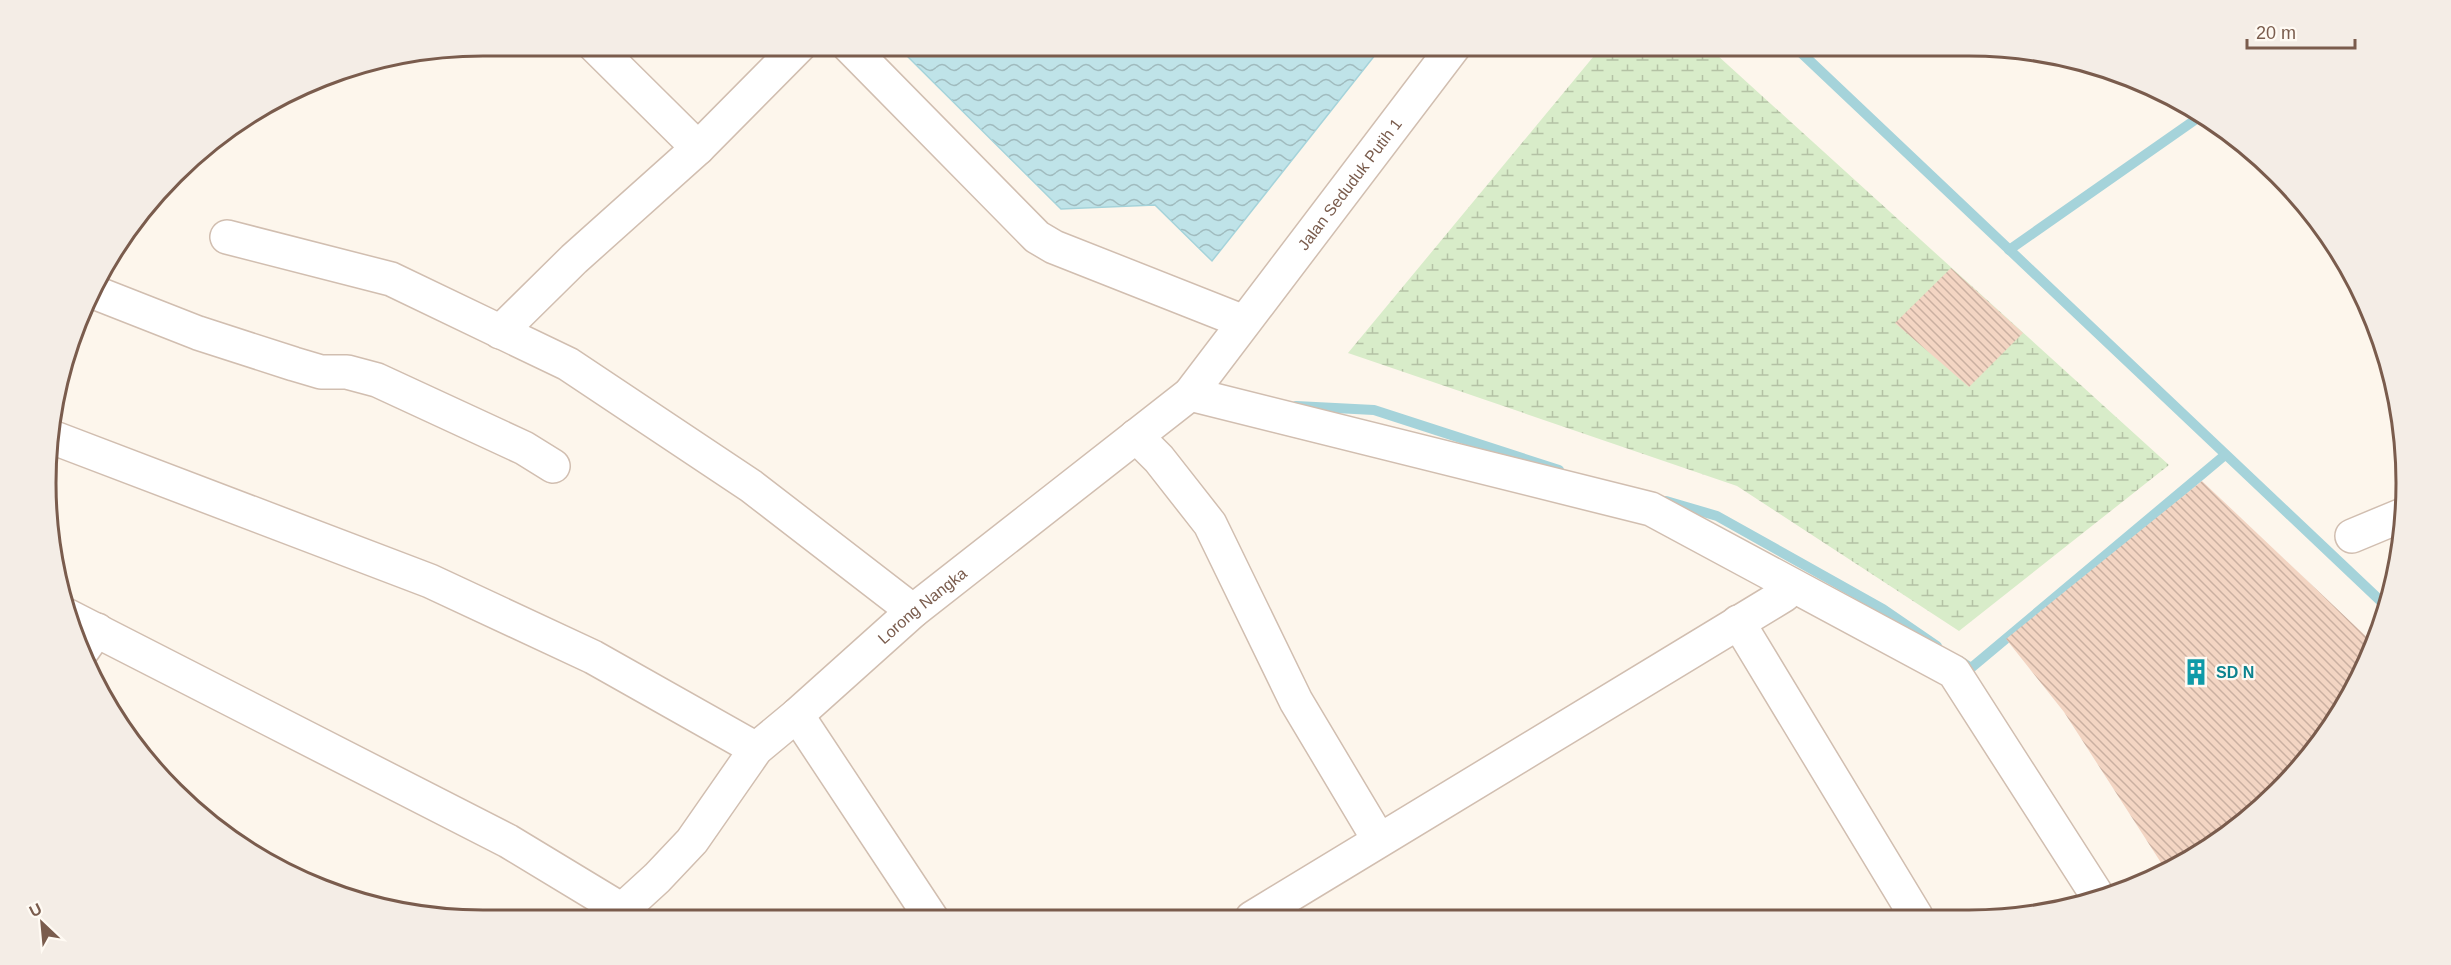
<svg xmlns="http://www.w3.org/2000/svg" width="2451" height="965" font-family="Arial,sans-serif">
  <style>
    .wetland { fill: url(#wetland-marsh) }
    .water { fill: url(#water-waves); stroke: #a5d3da; stroke-width: 1.5 }
    .lines { fill: none; stroke-linecap: round; stroke-linejoin: round }
    .stream { stroke: #a5d3da; stroke-width: 10 }
    .building { fill: url(#building-back-hatch) }
    .minor-casing { stroke: #d1beb0; stroke-width: 36 }
    .minor { stroke: #fff; stroke-width: 33 }
    .labels { text-anchor: middle; dominant-baseline: central; stroke-width: 4.5; stroke-linejoin: round; paint-order: stroke }
    .street-label { font-size: 16px; fill: #7a5c4d; stroke: #fffaf3 }
    .culture-label { font-size: 16px; font-weight: bold; fill: #0d838f; stroke: #fffaf3; text-anchor: start }
    .rim { fill: none; stroke: #7a5c4d; stroke-width: 3 }
  </style>
  <defs>
    <pattern id="wetland-marsh" width="20" height="14" patternUnits="userSpaceOnUse" patternTransform="scale(1.5)"><rect width="20" height="14" fill="#d8ecc9"/><path d="M1 5h8M5 5V1M11 12h8M15 12V8" fill="none" stroke="#b4c2a5"/></pattern>
    <pattern id="water-waves" width="16" height="10" patternUnits="userSpaceOnUse" patternTransform="scale(1.5)"><rect width="16" height="10" fill="#bfe3e8"/><path d="M0 5q4-4 8 0t8 0" fill="none" stroke="#a0bbbe"/></pattern>
    <pattern id="building-back-hatch" width="6" height="6" patternUnits="userSpaceOnUse" patternTransform="scale(1.5)"><rect width="6" height="6" fill="#f3d5c3"/><path d="M-1 5l2 2M0 0l6 6M5-1l2 2" fill="none" stroke="#cab0a1"/></pattern>
  </defs>
  <rect width="100%" height="100%" fill="#fdf6ec"/>
  <!-- wetland -->
  <polygon class="wetland" points="1603,45 1706,45 2169,465 1959,631 1737,486 1348,353"/>
  <!-- water -->
  <polygon class="water" points="896,45 1383,45 1212,261 1155,205 1061,209"/>
  <g class="lines">
    <!-- stream -->
    <g class="stream">
      <polyline points="1793,45 2387,607"/>
      <polyline points="2290,187 2294,191"/>
      <polyline points="2009,250 2202,115"/>
      <polyline points="1296,406 1374,410 1559,470"/>
      <polyline points="1666,501 1717,516 1883,609 1937,646"/>
      <polyline points="1960,661 1971,668 2225,455"/>
    </g>
  </g>
  <!-- building -->
  <g class="building">
    <polygon points="1951,268 2023,333 1969,387 1895,323"/>
    <polygon points="2202,481 2372,642 2347,702 2257,811 2167,872 2064,712 2006,639"/>
  </g>
  <g class="lines">
    <defs>
      <g id="minor">
        <polyline points="594,45 698,148"/>
        <polyline points="848,45 1037,237 1054,247 1244,322"/>
        <polyline points="227,237 391,279 568,364 751,486 913,611"/>
        <polyline points="91,291 198,333 294,364 321,372 347,372 377,380 524,448 553,466"/>
        <polyline points="500,332 574,259 698,148 800,45"/>
        <polyline points="1190,394 1651,509 1954,672 2097,895"/>
        <polyline points="49,436 430,581 593,657 756,749"/>
        <polyline points="1136,436 1159,459 1210,524 1296,701 1379,840"/>
        <polyline points="2352,536 2405,514"/>
        <polyline points="68,616 508,841 622,910 633,920"/>
        <polyline points="1738,622 1916,916"/>
        <polyline points="80,654 97,630"/>
        <polyline points="797,715 932,919"/>
        <path id="s1" d="M622 910 657 878 692 841 756 749 797 715 913 611 1190 394 1455 45"/>
        <polyline points="1252,918 1784,595"/>
      </g>
    </defs>
    <!-- minor casing -->
    <use href="#minor" class="minor-casing"/>
    <!-- minor -->
    <use href="#minor" class="minor"/>
  </g>
  <!-- icons -->
  <defs>
    <symbol id="building-bare" viewBox="-9 -9 18 18"><path d="M-4-6H4V6H1V3H-1V6H-4ZM-2.5-4.3h1.7v1.8h-1.7ZM.8-4.3h1.7v1.8H.8ZM-2.5-1h1.7V.8h-1.7ZM.8-1h1.7V.8H.8Z" fill="#0f9aa8" stroke="#fffaf3" stroke-width="2.5" paint-order="stroke"/></symbol>
  </defs>
  <g fill-rule="evenodd">
    <use href="#building-bare" x="2177" y="653" width="38" height="38"/>
  </g>
  <g class="labels">
    <!-- street labels -->
    <g class="street-label">
      <text stroke="none"><textPath href="#s1" startOffset="1035">Jalan Seduduk Putih 1</textPath></text>
      <text stroke="none"><textPath href="#s1" startOffset="430">Lorong Nangka</textPath></text>
    </g>
    <!-- culture labels -->
    <g class="culture-label">
      <text x="2216" y="672">SD N</text>
    </g>
  </g>
  <!-- crop -->
  <path d="M0 0H2451V965H0ZM483 56H1969A427 427 0 0 1 2396 483V483A427 427 0 0 1 1969 910H483A427 427 0 0 1 56 483V483A427 427 0 0 1 483 56Z" fill="#f4ede6" fill-rule="evenodd"/>
  <path class="rim" d="M483 56H1969A427 427 0 0 1 2396 483V483A427 427 0 0 1 1969 910H483A427 427 0 0 1 56 483V483A427 427 0 0 1 483 56Z"/>
  <!-- north arrow -->
  <g transform="translate(42 923) rotate(334)" stroke="#fffaf3" stroke-width="4.5" paint-order="stroke">
  <path d="M0-4.5L10 22L0 15L-10 22Z" fill="#7a5c4d"/>
  <text y="-9" font-size="16" font-weight="bold" text-anchor="middle" fill="#7a5c4d">U</text>
  </g>
  <!-- scale -->
  <path d="M2247 39v9h108v-9" fill="none" stroke="#7a5c4d" stroke-width="3"/>
  <text x="2256" y="39" font-size="18" fill="#7a5c4d" stroke="#fffaf3" stroke-width="4.5" paint-order="stroke">20 m</text>
</svg>
